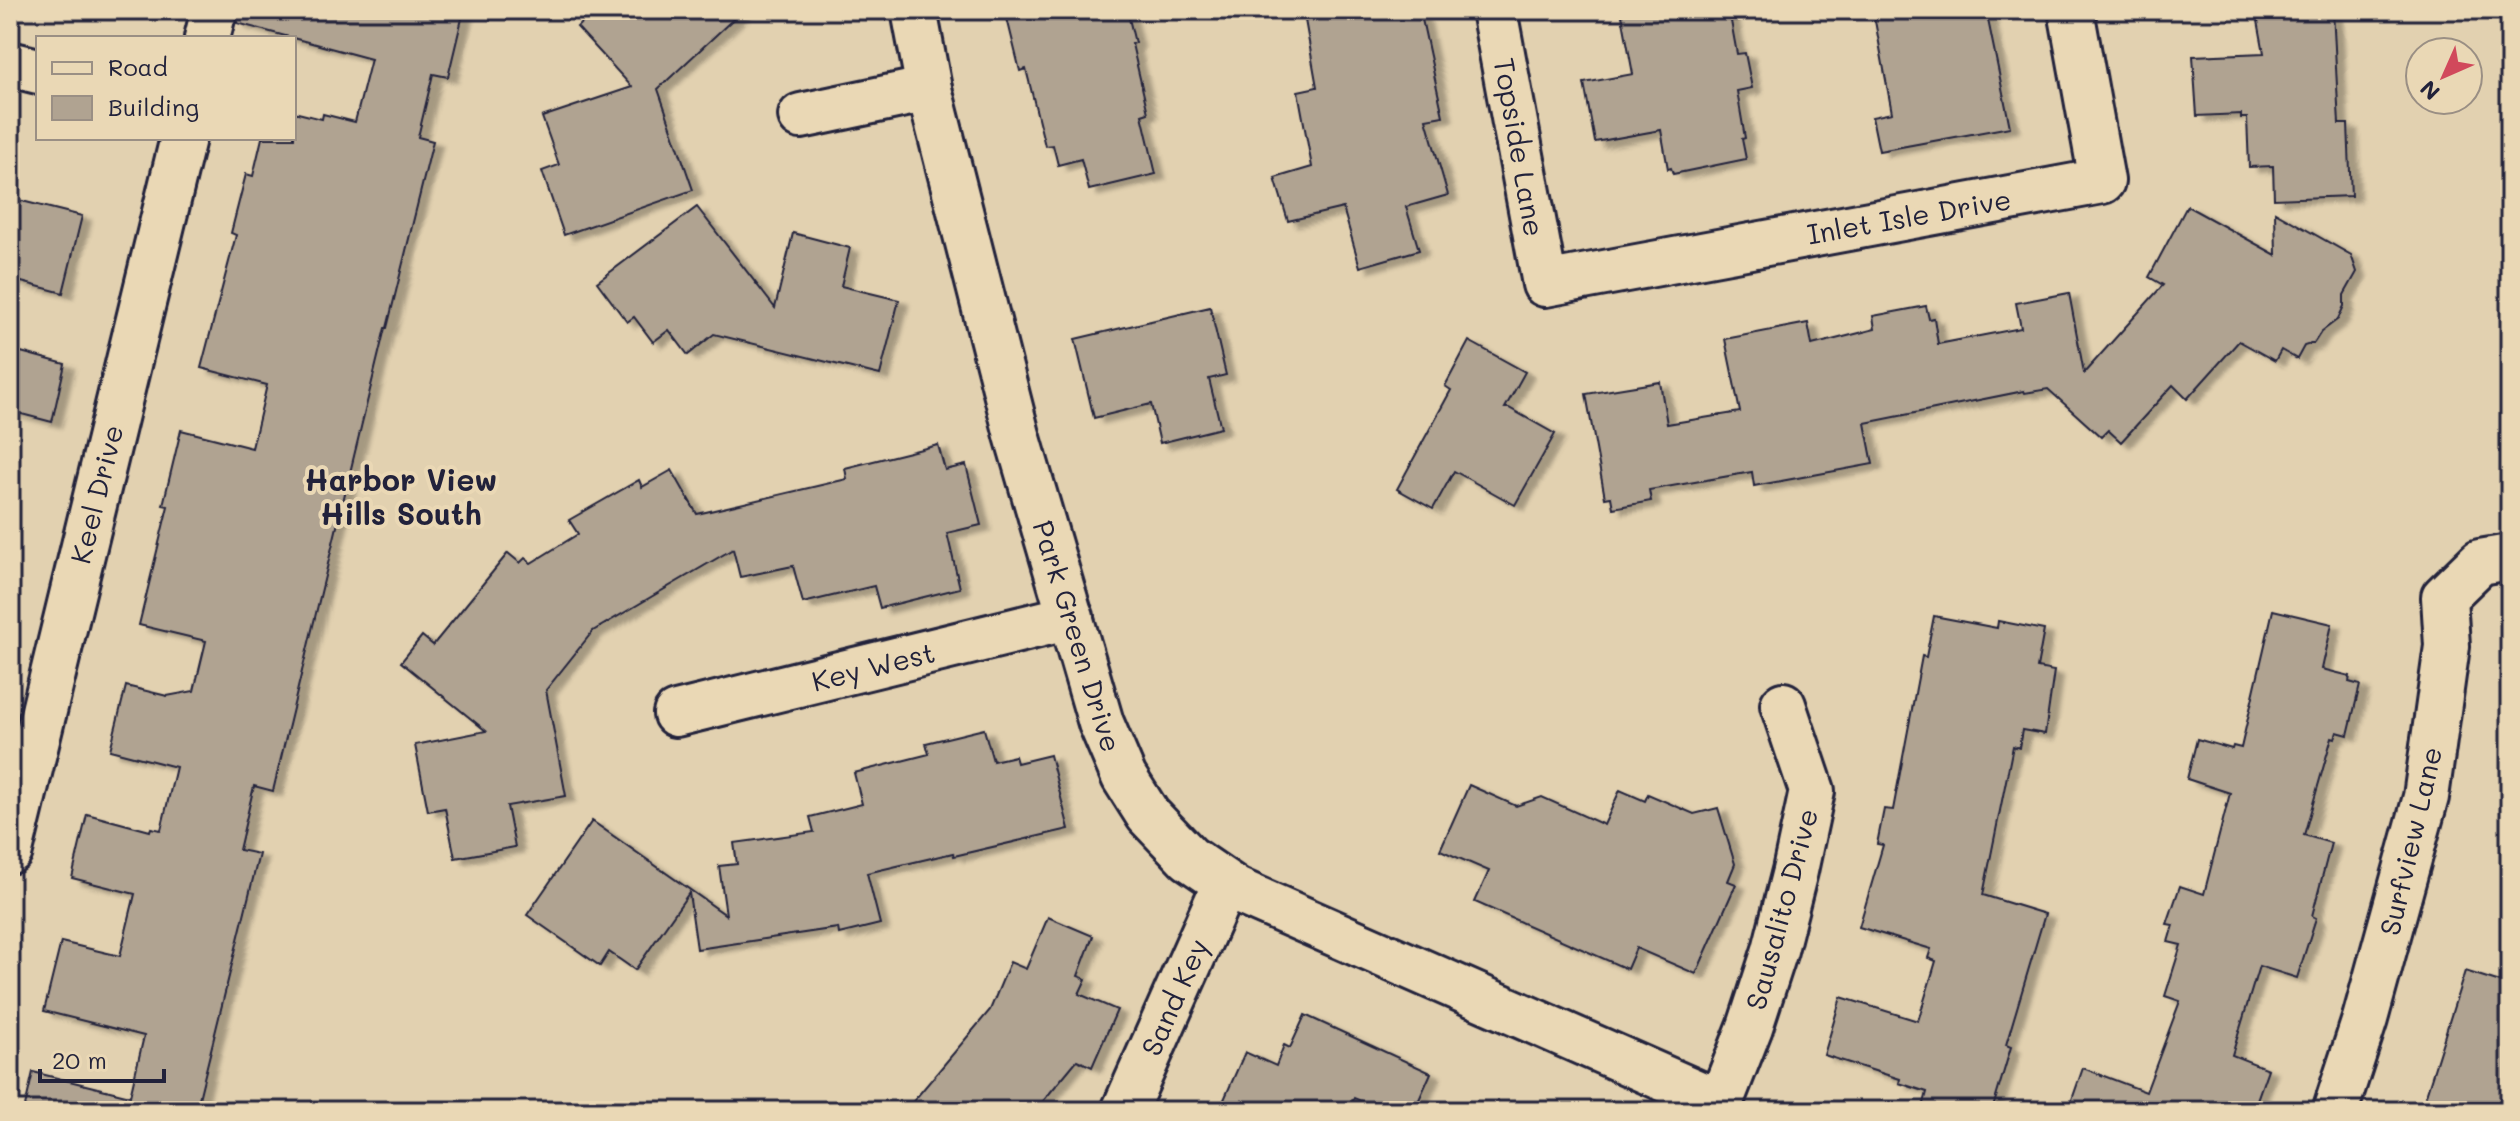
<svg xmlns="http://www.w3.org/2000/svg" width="2520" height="1121" font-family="Mali,sans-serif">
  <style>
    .building { fill: #b0a391; stroke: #22223b; stroke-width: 2; filter: url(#shadow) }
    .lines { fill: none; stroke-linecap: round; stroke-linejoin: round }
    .minor-casing { stroke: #22223b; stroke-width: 50 }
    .minor { stroke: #ead8b5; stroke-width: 44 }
    .labels { text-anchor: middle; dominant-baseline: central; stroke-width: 8; stroke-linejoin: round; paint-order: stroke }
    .street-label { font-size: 28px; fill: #22223b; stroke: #ead8b5 }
    .neighbourhood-label { font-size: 30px; font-weight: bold; fill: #22223b; stroke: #ead8b5 }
  </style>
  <defs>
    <filter id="shadow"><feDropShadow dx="9" dy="5" stdDeviation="2" flood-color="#0004"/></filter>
  </defs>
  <rect width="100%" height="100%" fill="#e2d1b0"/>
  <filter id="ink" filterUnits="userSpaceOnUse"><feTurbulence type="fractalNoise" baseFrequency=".0125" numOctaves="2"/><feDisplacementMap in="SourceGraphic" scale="16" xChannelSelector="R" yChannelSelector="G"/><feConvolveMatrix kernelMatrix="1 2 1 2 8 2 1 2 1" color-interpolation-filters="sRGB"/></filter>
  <g filter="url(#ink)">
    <!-- building -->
    <g class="building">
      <polygon points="238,10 464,10 448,77 433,74 418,137 433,141 387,328 385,328 273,791 254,786 239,850 259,854 196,1111 24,1111 33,1072 130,1096 144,1036 44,1011 61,942 120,956 135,894 72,878 87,814 150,831 151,828 161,830 176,767 110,750 126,686 167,696 194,691 206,641 139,625 168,506 163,505 181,430 252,448 267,385 201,368 236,235 231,233 246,174 253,176 262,138 294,138 294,112 322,119 323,114 355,122 371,59 237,23"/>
      <polygon points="595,10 743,10 658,89 693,190 564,235 542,171 559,165 542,117 632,87 577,27"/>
      <polygon points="1005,10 1127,10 1135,43 1132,44 1148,113 1142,115 1156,174 1089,190 1081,159 1058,165 1053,145 1045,146 1026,69 1020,71"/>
      <polygon points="1330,10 1420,10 1443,116 1426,119 1448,195 1406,207 1419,250 1360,267 1343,208 1288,221 1275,178 1312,167 1298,91 1317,87 1305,20 1329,16"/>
      <polygon points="1621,10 1729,10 1737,54 1745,53 1752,88 1737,91 1745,138 1742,139 1746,159 1673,174 1671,168 1668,169 1661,130 1595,142 1584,83 1633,74"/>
      <polygon points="1873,10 1986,10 2010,127 1879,151 1872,117 1892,113"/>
      <polygon points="2256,10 2333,10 2339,124 2348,124 2351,196 2274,199 2273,166 2249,167 2247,118 2241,118 2241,114 2197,116 2193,56 2264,53"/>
      <polygon points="10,198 82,216 63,293 10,279"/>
      <polygon points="2187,206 2276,255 2275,212 2351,255 2357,272 2344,295 2344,306 2338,319 2321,332 2314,343 2304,346 2297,359 2281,350 2275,361 2239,341 2187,399 2173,385 2121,442 2108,430 2101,437 2048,389 2025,393 2024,391 1865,423 1873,464 1754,486 1752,472 1649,490 1651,501 1613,508 1611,497 1605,498 1586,394 1660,382 1667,424 1740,412 1725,339 1808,323 1812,345 1875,329 1873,316 1926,306 1929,319 1934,318 1938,344 2021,328 2016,303 2069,293 2084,373 2163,285 2149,277"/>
      <polygon points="697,207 775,308 793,233 850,248 841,286 899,300 880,375 714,334 688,355 669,330 653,342 634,317 627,322 597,282"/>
      <polygon points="1210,307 1226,375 1209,379 1221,428 1160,443 1151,404 1094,418 1075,339"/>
      <polygon points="1469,341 1525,372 1505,408 1509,408 1555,434 1515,505 1454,471 1433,509 1397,489 1451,390 1445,386"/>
      <polygon points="10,349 65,364 52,422 10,411"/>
      <polygon points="938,445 945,470 966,465 981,525 947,533 960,588 880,608 874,586 803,603 793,566 740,577 733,549 593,631 546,690 566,796 507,806 515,847 455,858 445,808 428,811 415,745 486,731 401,662 422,636 433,645 508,553 520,563 525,558 531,563 578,534 569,520 639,480 642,487 672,470 697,514 847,479 845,468"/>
      <polygon points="2273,610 2332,624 2322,669 2350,676 2349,682 2360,685 2348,735 2337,732 2335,738 2332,737 2304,835 2331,843 2312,916 2316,918 2297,978 2259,966 2232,1055 2268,1069 2253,1111 2068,1111 2083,1068 2146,1092 2180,1001 2165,996 2181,945 2168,942 2173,925 2167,924 2180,886 2204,894 2230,793 2187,779 2197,739 2232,749 2233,746 2241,748"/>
      <polygon points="1934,616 1997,628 1998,621 2044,630 2037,668 2054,671 2045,734 2022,730 2019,748 2013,746 1983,895 2045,914 2006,1045 2011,1047 1992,1111 1922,1111 1927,1092 1899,1083 1900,1079 1824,1055 1841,997 1918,1021 1936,961 1928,958 1931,949 1859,927 1883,845 1877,844 1884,809 1893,810 1922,656 1926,657"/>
      <polygon points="984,729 993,761 1015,756 1017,763 1050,755 1069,829 954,856 953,853 867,873 880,924 839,934 838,928 697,949 689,893 635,970 609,952 600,966 527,915 592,821 726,915 719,866 737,864 734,843 814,832 810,817 862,804 854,773 929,754 926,743"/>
      <polygon points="1469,785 1516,806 1542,797 1604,825 1620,790 1645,801 1648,794 1694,814 1718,808 1735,864 1728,881 1736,884 1696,974 1636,948 1627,969 1475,902 1489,871 1440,850"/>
      <polygon points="1048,917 1093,936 1078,976 1086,979 1079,994 1117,1010 1092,1067 1077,1060 1035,1111 905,1111 990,1010 1010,962 1026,969"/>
      <polygon points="2465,971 2510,985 2510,1111 2421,1111"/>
      <polygon points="1305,1015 1431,1073 1414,1111 1385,1111 1354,1098 1349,1111 1219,1111 1245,1052 1276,1066 1284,1045 1290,1048"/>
    </g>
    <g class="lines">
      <defs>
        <g id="minor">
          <polyline points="914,10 929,89 1017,435 1101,723 1124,777 1148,815 1189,858 1236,890 1720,1103"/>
          <polyline points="1494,10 1545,284 2102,181 2071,10"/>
          <polyline points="207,38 214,10"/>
          <polyline points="10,64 38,71"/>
          <polyline points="801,116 929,89"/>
          <polyline points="676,714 1071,617"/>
          <polyline points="10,851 183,138"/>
          <polyline points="1124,1111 1225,884"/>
          <polyline points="1717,1111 1750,1027 1775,950 1795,871 1812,791 1783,705"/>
          <polyline points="2335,1111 2365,1019 2426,797 2447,646 2444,597 2480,562 2510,557"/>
        </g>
      </defs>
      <!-- minor casing -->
      <use href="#minor" class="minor-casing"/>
      <!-- minor -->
      <use href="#minor" class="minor"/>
    </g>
  </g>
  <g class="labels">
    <!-- street labels -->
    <g class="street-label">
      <text transform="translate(1520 147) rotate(80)">Topside Lane</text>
      <text transform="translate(1909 216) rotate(-10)">Inlet Isle Drive</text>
      <text transform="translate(96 494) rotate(-76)">Keel Drive</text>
      <text transform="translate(1078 636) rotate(73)">Park Green Drive</text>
      <text transform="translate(873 666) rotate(-14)">Key West</text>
      <text transform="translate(2410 841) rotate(-77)">Surfview Lane</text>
      <text transform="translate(1781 909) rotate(-75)">Sausalito Drive</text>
      <text transform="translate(1174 997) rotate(-66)">Sand Key</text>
    </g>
    <!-- neighbourhood labels -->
    <g class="neighbourhood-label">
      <text x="401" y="479">Harbor View<tspan x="401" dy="34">Hills South</tspan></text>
    </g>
  </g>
  <!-- margin -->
  <rect width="2520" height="1121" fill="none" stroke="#ead8b5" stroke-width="40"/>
  <rect x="20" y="20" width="2480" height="1081" fill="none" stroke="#22223b" stroke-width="3" filter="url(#ink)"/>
  <!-- legend -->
  <rect x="36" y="36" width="260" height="104" fill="#ead8b5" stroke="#9a8f84" stroke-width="2"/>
  <rect x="52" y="62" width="40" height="12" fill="#ead8b5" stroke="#9a8f84" stroke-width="2"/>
  <text x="108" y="76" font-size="24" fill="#22223b">Road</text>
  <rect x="52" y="96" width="40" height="24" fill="#b0a391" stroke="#9a8f84" stroke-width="2"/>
  <text x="108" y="116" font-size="24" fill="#22223b">Building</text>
  <!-- north arrow -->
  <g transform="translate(2444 76) rotate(225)"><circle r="38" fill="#ead8b5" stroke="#9a8f84" stroke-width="2"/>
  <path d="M0-6L14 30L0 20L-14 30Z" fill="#d1495b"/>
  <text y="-12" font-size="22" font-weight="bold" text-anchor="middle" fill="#22223b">N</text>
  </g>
  <!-- scale -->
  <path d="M40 1069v12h124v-12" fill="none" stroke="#22223b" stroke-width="4"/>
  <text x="52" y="1069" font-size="24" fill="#22223b" stroke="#ead8b5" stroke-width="6" paint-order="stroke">20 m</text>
</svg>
